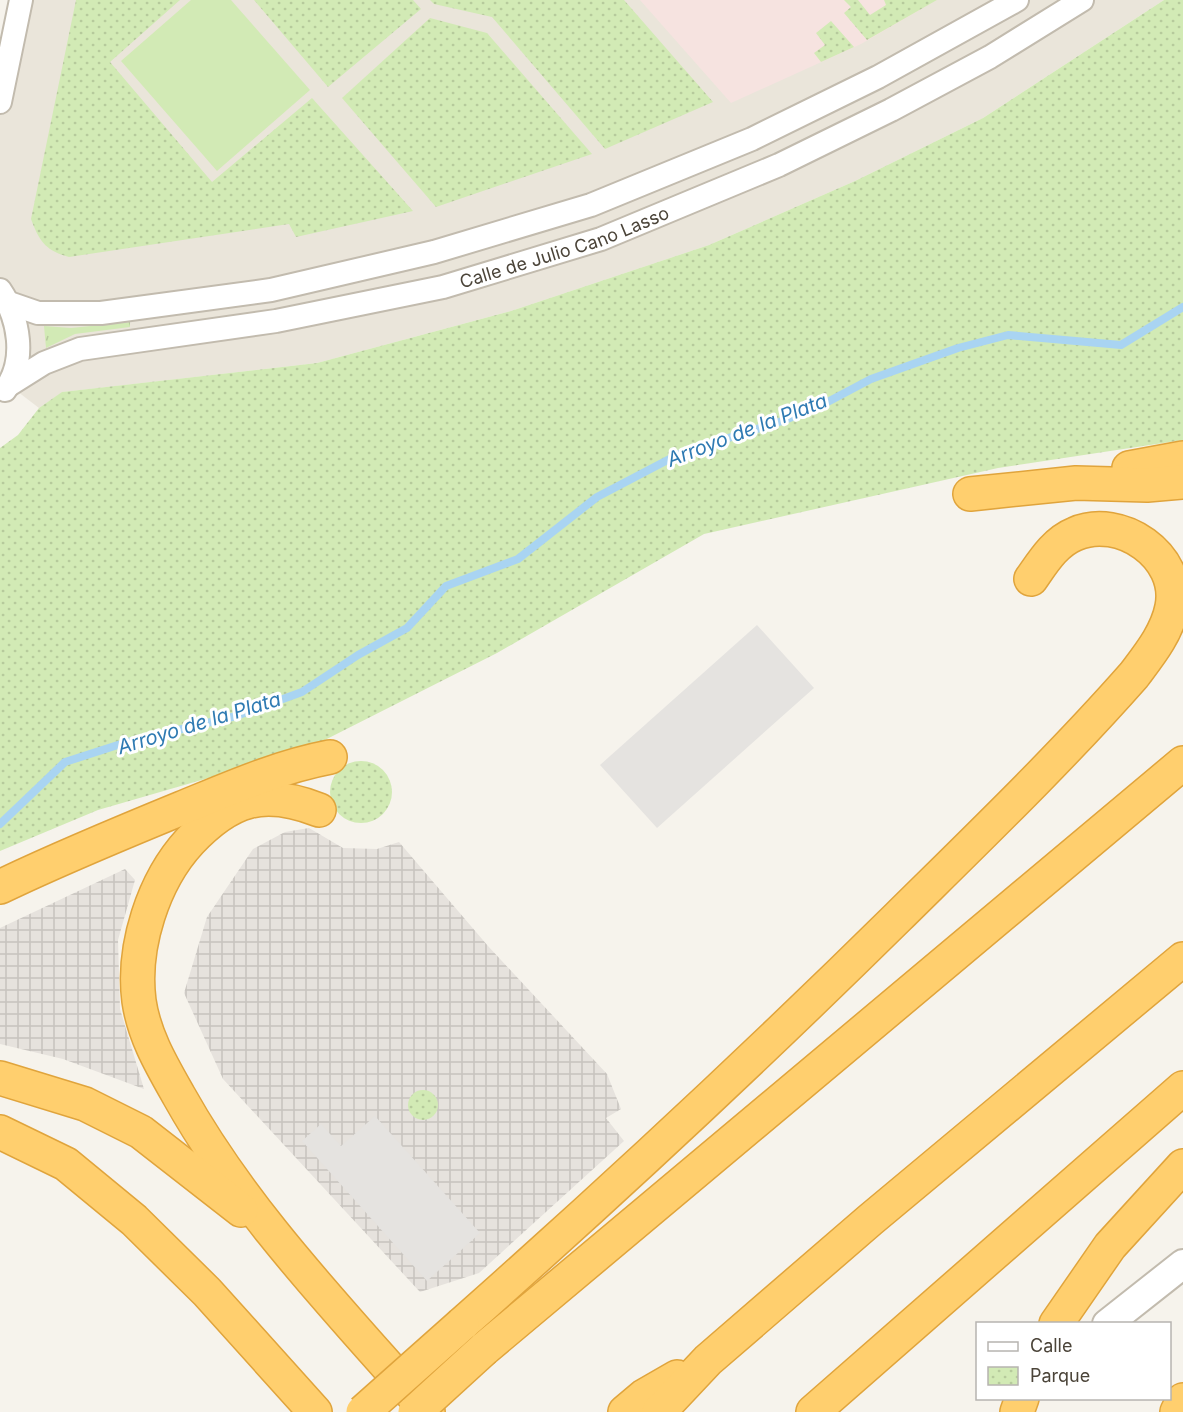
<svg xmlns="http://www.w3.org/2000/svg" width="1183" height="1412" font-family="Inter,sans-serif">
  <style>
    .residential { fill: #eae5da }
    .industrial { fill: url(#industrial-grid) }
    .medical { fill: #f6e3e0 }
    .grass { fill: url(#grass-tufts) }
    .park { fill: url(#park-dots) }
    .pitch { fill: #d2eab5 }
    .parking { fill: #e5e3e0 }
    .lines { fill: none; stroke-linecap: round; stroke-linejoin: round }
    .stream { stroke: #a9d4f2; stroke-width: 8 }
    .minor-casing { stroke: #c2bbae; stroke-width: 26 }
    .tertiary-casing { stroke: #c2bbae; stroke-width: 32 }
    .motorway-casing { stroke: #e0a43c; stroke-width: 36 }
    .minor { stroke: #fff; stroke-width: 22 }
    .tertiary { stroke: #fff; stroke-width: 28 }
    .motorway { stroke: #ffcf6e; stroke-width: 33 }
    .motorway-bridge-casing { stroke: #e0a43c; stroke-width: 36; stroke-linecap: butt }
    .motorway-bridge { stroke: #ffcf6e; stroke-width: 33 }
    .labels { text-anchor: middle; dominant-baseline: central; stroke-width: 6; stroke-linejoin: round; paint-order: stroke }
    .street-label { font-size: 18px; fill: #4b4439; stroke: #fff }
    .water-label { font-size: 20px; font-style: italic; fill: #2e7ab2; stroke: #fff }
  </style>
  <defs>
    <pattern id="industrial-grid" width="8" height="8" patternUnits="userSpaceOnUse" patternTransform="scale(1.5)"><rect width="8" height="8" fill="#e6e2dd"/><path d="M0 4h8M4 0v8" fill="none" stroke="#c7c3be"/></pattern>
    <pattern id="grass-tufts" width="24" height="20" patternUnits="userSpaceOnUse" patternTransform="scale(1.5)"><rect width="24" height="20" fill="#d2eab5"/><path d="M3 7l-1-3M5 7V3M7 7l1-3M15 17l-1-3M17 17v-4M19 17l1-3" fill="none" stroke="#b6ca9c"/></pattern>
    <pattern id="park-dots" width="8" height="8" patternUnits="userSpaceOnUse" patternTransform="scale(1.5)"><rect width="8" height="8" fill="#d2eab5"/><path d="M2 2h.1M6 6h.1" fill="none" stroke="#b6ca9c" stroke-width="1.8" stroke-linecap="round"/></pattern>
  </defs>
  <rect width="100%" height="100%" fill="#f6f3ec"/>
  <!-- residential -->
  <polygon class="residential" points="21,0 1164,0 983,118 855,181 709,245 511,311 317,363 63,392 39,408 9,385 18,359 0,290 0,102"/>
  <!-- industrial -->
  <g class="industrial">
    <polygon points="309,828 343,848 377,849 399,842 488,946 607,1074 621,1109 606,1118 624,1141 479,1273 420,1292 223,1079 184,993 207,917 253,849 285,832"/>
    <polygon points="125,869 135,880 118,940 120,1009 144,1089 63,1059 0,1044 0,928"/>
  </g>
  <!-- medical -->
  <polygon class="medical" points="640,0 937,0 861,44 731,103"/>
  <!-- grass -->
  <polygon class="grass" points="130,322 130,327 75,334 46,348 44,326 71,328"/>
  <!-- park -->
  <g class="park">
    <path d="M76 0H180L110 62 212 182 312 98 413 211 296 237 289 224 69 257C46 251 39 241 31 219Z"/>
    <polygon points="254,0 413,0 421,9 328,87"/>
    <polygon points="430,0 624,0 713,102 605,149 492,17 434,4"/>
    <polygon points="844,0 858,0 870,15 886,5 884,0 937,0 867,40 844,13 851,7"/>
    <polygon points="1164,0 1183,0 1183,440 998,468 704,534 497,653 305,750 98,810 0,851 0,448 18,435 39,408 62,392 317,363 511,311 709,245 855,181 983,118"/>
    <polygon points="430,18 487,33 592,154 436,207 342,98"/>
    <polygon points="831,21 854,47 821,62 814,53 825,45 816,33"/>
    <circle cx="361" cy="792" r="31"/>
    <circle cx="423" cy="1105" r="15"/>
  </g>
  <!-- pitch -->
  <polygon class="pitch" points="191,0 231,0 310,90 217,171 121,61"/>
  <!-- parking -->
  <g class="parking">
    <polygon points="757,625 814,688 657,828 600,765"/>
    <polygon points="375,1116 480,1233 427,1281 302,1141 321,1124 341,1146"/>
  </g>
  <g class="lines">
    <!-- stream -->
    <polyline class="stream" points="0,824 65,762 124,743 236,716 302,692 358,655 407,628 446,586 518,559 597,497 681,453 782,421 818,407 871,379 958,348 1008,335 1121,345 1183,307"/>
    <defs>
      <g id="minor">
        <polyline points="0,102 21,0"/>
        <path d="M0 290C19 318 27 360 5 390"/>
        <polyline points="9,303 38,313 101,313 271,290 434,252 591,205 752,139 878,77 1017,0"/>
        <path id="s1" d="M9 385 44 363 80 349 276 321 443 287 601 239 779 165 891 110 990 57 1082 0"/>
      </g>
      <polyline id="tertiary" points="1107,1324 1183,1264"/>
      <g id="motorway">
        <polyline points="1129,468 1183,458"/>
        <polyline points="970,494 1076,483 1147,485 1183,482"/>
        <path d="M319 810C263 788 230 799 190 841 153 881 132 947 139 1001 144 1036 162 1066 179 1096 245 1214 340 1311 428 1412"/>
        <path d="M0 887C60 858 121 833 182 808 231 788 278 767 330 757"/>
        <polyline points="0,1078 85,1104 141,1132 241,1210"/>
        <polyline points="0,1132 66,1164 134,1220 207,1292 315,1412"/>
        <path d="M462 1324C611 1192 756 1057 898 917 978 838 1060 759 1134 675 1149 655 1167 633 1172 607 1182 556 1120 514 1075 534 1055 542 1043 562 1031 579"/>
        <polyline points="1056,1324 1110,1246 1183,1166"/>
        <polyline points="484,1349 1183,763"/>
        <polyline points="625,1412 644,1396 677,1377"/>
        <polyline points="659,1412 708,1360 870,1220 1183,959"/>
        <polyline points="813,1412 1183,1088"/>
        <polyline points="1017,1412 1022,1398"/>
        <polyline points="1177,1412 1183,1400"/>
      </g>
    </defs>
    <!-- minor casing -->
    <use href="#minor" class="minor-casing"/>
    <!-- tertiary casing -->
    <use href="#tertiary" class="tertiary-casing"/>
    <!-- motorway casing -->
    <use href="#motorway" class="motorway-casing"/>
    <!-- minor -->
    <use href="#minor" class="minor"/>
    <!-- tertiary -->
    <use href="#tertiary" class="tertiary"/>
    <!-- motorway -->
    <use href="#motorway" class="motorway"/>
    <defs>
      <g id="motorway-bridge">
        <polyline points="363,1412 462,1324"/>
        <polyline points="415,1412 484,1349"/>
      </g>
    </defs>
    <!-- motorway-bridge casing -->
    <use href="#motorway-bridge" class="motorway-bridge-casing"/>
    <!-- motorway-bridge -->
    <use href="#motorway-bridge" class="motorway-bridge"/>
  </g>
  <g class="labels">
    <!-- street labels -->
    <g class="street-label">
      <text stroke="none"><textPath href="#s1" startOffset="576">Calle de Julio Cano Lasso</textPath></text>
    </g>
    <!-- water labels -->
    <g class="water-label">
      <text transform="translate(747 430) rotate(-21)">Arroyo de la Plata</text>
      <text transform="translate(199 723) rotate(-17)">Arroyo de la Plata</text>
    </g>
  </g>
  <!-- legend -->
  <rect x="976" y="1322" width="195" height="78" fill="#ffffff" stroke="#b7b4b0" stroke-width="1.5"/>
  <rect x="988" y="1342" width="30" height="9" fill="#ffffff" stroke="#b7b4b0" stroke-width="1.5"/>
  <text x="1030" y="1352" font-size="18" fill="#4b4439">Calle</text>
  <rect x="988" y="1367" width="30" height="18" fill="url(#park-dots)" stroke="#b7b4b0" stroke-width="1.5"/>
  <text x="1030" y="1382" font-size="18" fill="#4b4439">Parque</text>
</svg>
